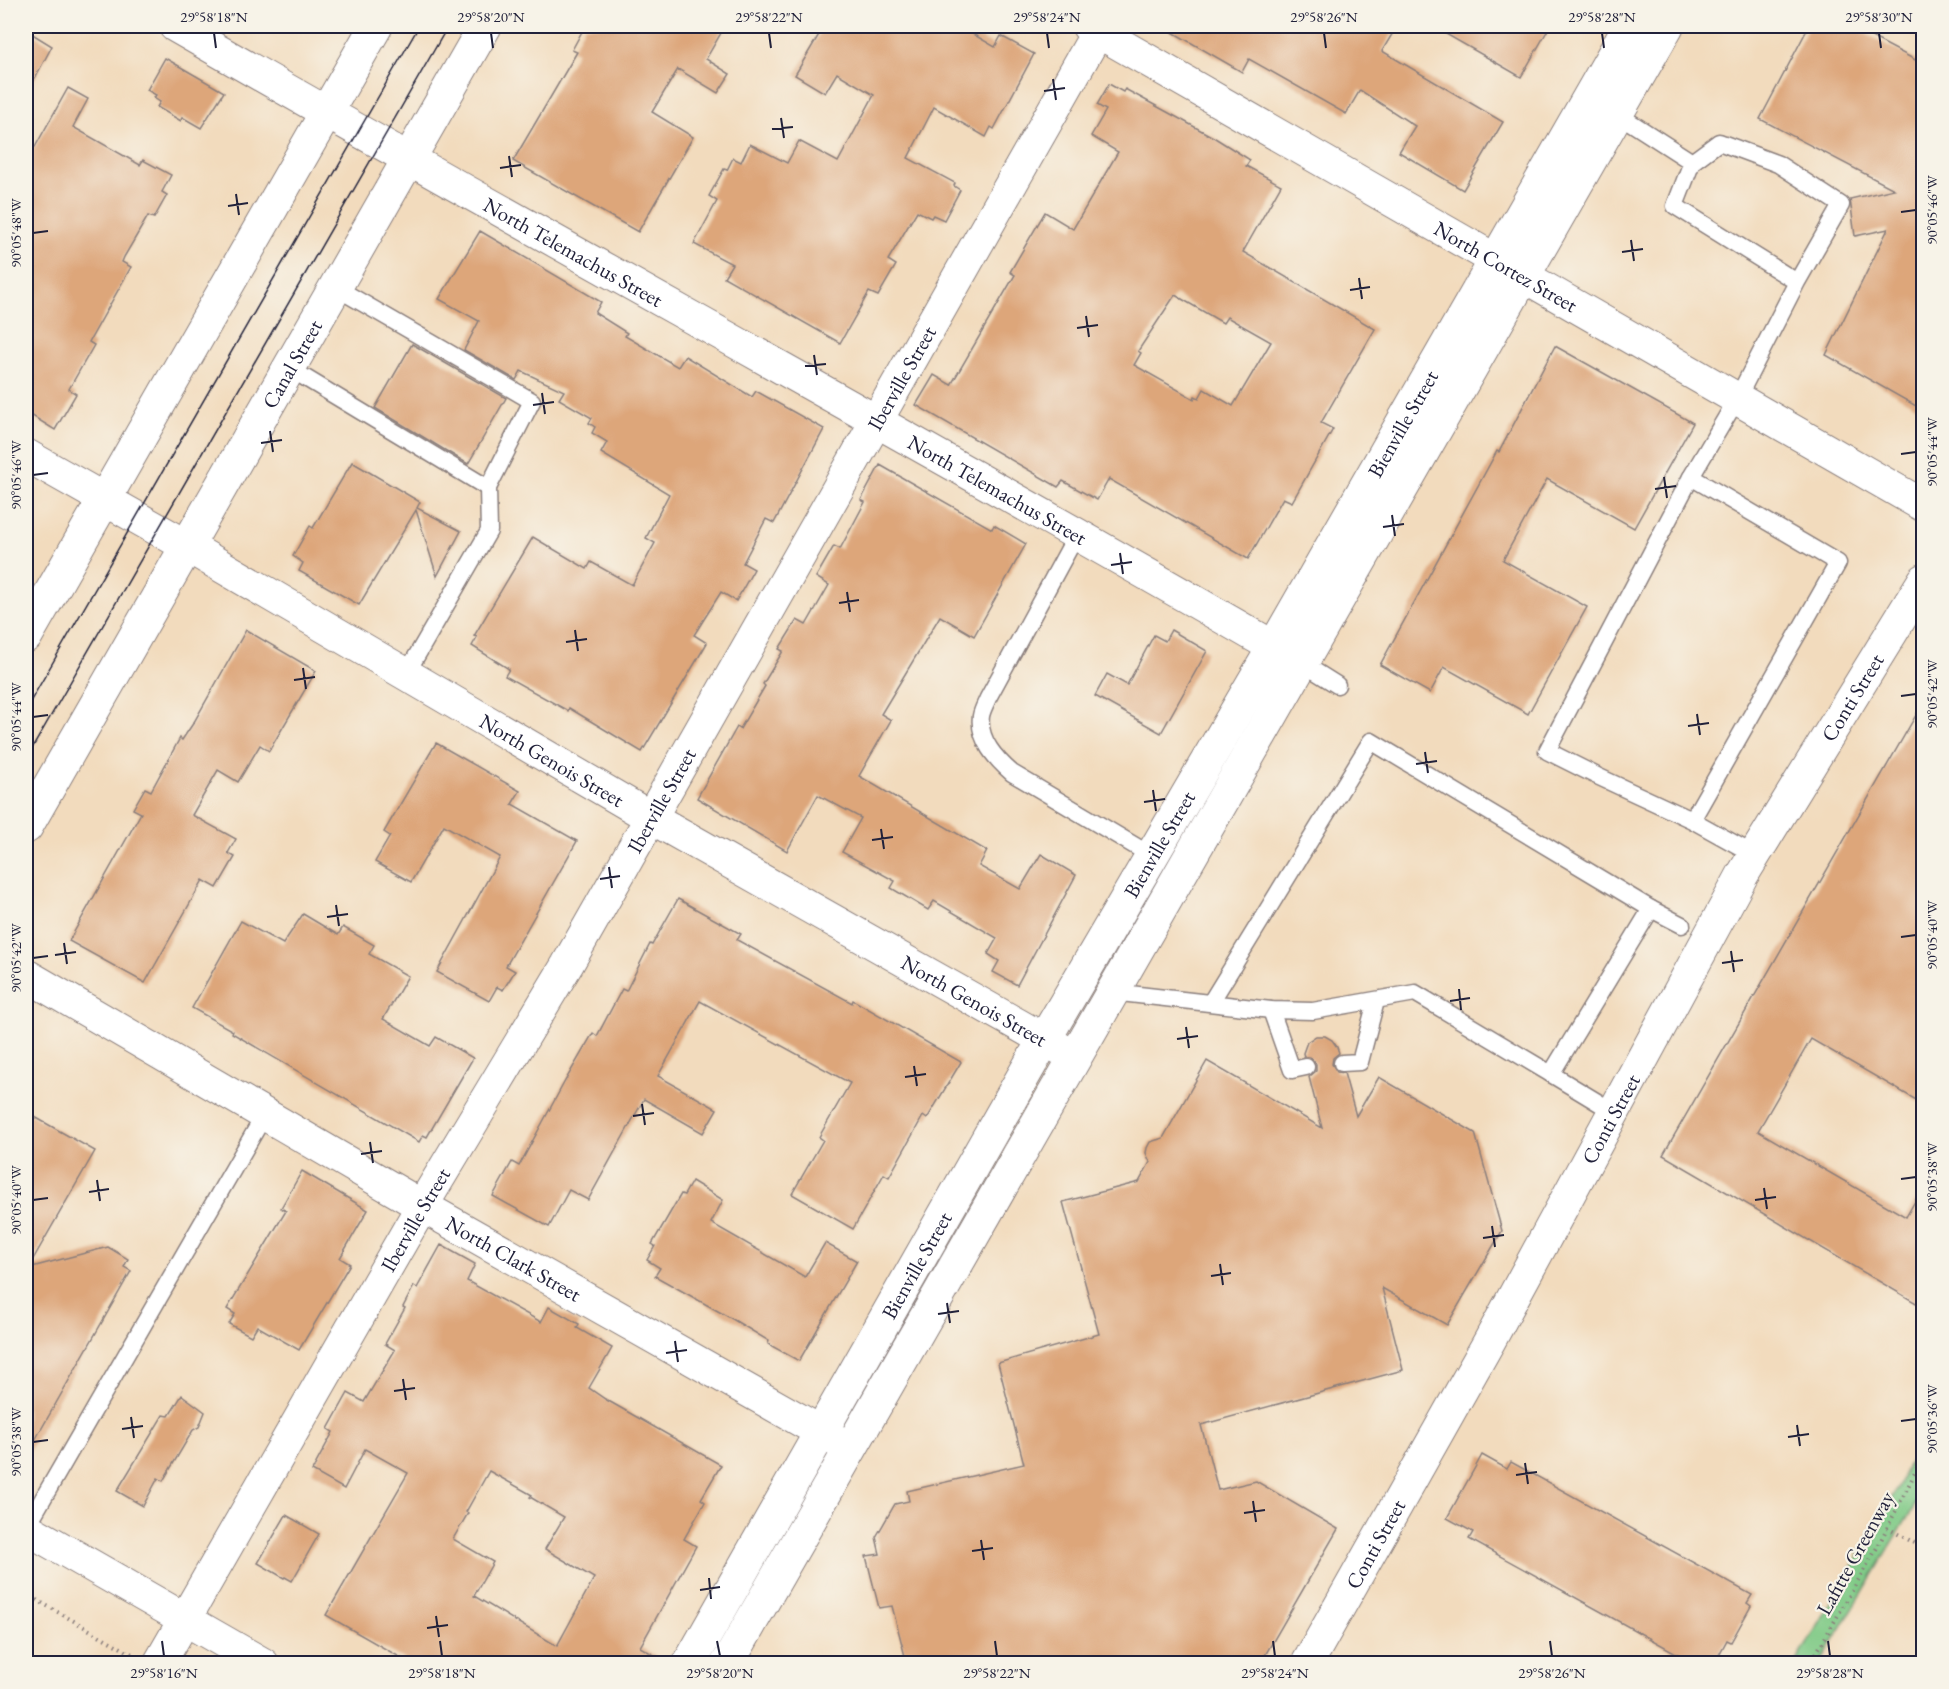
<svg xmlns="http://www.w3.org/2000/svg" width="1949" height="1689" font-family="'EB Garamond',serif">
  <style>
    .green { fill: #81ca87; stroke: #527661; stroke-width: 1.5 }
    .building { fill: #dda67a; fill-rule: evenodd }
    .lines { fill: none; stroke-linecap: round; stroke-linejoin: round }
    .lane-casing { stroke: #8a7e7c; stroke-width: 19 }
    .street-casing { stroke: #8a7e7c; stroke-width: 34 }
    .secondary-casing { stroke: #8a7e7c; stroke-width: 35 }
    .primary-casing { stroke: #8a7e7c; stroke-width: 35 }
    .path { stroke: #8a7e7c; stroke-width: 4; stroke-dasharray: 1.5 4.5; stroke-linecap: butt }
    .lane { stroke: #fff; stroke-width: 16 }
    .street { stroke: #fff; stroke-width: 32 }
    .secondary { stroke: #fff; stroke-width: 33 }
    .primary { stroke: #fff; stroke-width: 33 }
    .tram { stroke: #22223b; stroke-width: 1.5 }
    .ticks { fill: none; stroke: #22223b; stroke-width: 2 }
    .labels { text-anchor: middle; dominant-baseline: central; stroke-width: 4.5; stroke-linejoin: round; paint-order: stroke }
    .street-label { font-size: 21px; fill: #22223b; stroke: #f7f3e8 }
    .neatline { fill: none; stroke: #22223b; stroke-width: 2 }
    .ticks-label { font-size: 15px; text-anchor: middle; fill: #22223b }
  </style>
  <rect width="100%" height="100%" fill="#f7f3e8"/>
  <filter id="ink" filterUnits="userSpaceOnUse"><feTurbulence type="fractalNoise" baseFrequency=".0167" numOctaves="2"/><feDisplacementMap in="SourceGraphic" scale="12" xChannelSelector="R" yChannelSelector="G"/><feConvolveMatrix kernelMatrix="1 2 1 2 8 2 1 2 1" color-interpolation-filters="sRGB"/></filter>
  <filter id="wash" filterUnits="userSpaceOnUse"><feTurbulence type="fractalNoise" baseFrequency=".008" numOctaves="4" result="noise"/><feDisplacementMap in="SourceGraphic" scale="24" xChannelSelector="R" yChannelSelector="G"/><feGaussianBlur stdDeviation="1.35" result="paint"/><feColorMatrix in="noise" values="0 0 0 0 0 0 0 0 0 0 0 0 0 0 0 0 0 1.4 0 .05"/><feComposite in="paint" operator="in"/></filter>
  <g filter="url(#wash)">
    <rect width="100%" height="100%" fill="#f2dbbd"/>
    <!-- green -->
    <polygon class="green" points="1923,1433 1923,1492 1820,1663 1796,1663 1898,1487"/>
    <g id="blocks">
      <!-- building -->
      <g class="building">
        <polygon points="585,26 725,26 706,59 730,74 718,93 678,69 652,112 693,137 638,232 513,161 577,52 572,50"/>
        <polygon points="824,26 959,26 995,47 1001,36 1034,54 994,129 991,127 986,137 934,107 908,158 955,183 954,186 960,190 944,220 933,215 931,218 917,211 888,260 896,265 878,296 869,292 840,343 724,277 732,264 694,244 717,201 709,196 724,169 727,170 733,158 741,162 750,144 787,163 799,141 838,162 874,95 837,73 825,93 795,75"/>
        <polygon points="1162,26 1397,26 1382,51 1503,122 1463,190 1399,152 1415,126 1360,90 1346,114 1249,59 1242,72"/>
        <polygon points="1432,26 1550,26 1521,77"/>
        <polygon points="1809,26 1851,26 1923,64 1923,410 1826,355 1888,229 1855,236 1850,199 1894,189 1760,119"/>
        <polygon points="26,30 52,46 26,95"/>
        <polygon points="165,58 224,92 201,128 182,117 181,121 157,107 160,102 154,98 156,95 147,90"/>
        <path d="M1109 84 1123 92 1125 89 1215 138 1250 160 1246 166 1281 185 1243 252 1375 329 1321 423 1333 429 1292 502 1283 498 1248 559 1109 479 1097 500 1063 481 1058 487 916 405 934 375 951 385 1015 275 1010 272 1045 212 1073 229 1118 152 1091 136 1106 110 1097 105ZM1175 295 1223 323 1227 317 1271 342 1233 406 1204 389 1199 398 1195 396 1194 399 1134 365 1141 353 1138 351Z"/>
        <polygon points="68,88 88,99 73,127 140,165 143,160 171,175 162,192 167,195 154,218 148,216 124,257 122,262 131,267 89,342 94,345 69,389 76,394 55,430 26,412 26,142 35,147"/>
        <polygon points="480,231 601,302 595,313 627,333 625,336 678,367 685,356 752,397 756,391 824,429 774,523 766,519 743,563 754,569 736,601 721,592 694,635 707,643 642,752 569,708 568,711 505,676 509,669 472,646 477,637 474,636 533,537 587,569 591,562 632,585 655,543 646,538 669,494 601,453 607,442 592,433 595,427 589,423 592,418 559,399 564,391 521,371 516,380 464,350 479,321 439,299"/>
        <polygon points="412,344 506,398 468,464 375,408"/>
        <polygon points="1555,346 1693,423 1634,528 1547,479 1503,560 1587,607 1528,714 1444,667 1430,693 1380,665 1497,451 1499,452"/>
        <polygon points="352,462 420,502 417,508 461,531 437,576 416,510 359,605 299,571 303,563 293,556 310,526 313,528"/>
        <polygon points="880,465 992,529 994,525 1026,544 974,636 940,616 881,714 891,720 859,776 987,851 979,866 1020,889 1041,854 1076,875 1017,985 993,972 999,961 988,954 997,938 934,901 928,910 891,888 895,881 842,852 861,818 818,795 787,851 697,798 737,727 740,729 765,686 763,684 783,651 779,649 797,620 806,625 829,585 816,577 834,546 840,549 865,502 861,500"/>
        <polygon points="246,630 316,671 269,751 260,745 238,782 218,770 192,815 236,839 228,853 235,857 217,888 203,880 145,983 69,941 141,813 133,809 145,788 151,791 180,738 182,740 194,722"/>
        <polygon points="1171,630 1207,651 1161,733 1095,696 1107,674 1127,685 1154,635 1165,641"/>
        <polygon points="1923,703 1923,1104 1811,1039 1758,1131 1906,1217 1923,1187 1923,1307 1663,1155"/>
        <polygon points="436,743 520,791 512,804 577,841 506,966 515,971 503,990 497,987 489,1001 437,972 500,857 444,825 411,882 375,862 390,836 384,832"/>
        <polygon points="678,899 741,934 737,940 852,1003 853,1000 961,1062 927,1119 923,1116 889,1177 884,1174 853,1229 792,1194 823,1140 819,1137 850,1083 700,1001 658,1076 717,1109 703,1133 644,1099 588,1200 569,1190 549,1227 493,1196 512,1162 519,1166 565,1081 593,1033 597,1036 622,989 626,991 650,944 652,945"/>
        <polygon points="303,914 338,935 343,927 374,945 369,954 408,976 383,1019 430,1046 436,1037 473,1058 427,1137 423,1135 419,1142 232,1033 233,1031 192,1008 241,921 283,944"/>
        <polygon points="1316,1036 1325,1036 1332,1040 1337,1047 1339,1053 1333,1058 1332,1064 1337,1072 1344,1073 1356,1116 1379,1077 1475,1133 1502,1231 1447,1325 1382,1288 1403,1370 1201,1425 1218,1490 1256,1481 1338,1529 1260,1664 907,1664 892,1606 879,1608 866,1556 880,1554 876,1537 895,1504 909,1501 907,1491 1024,1464 998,1363 1099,1334 1063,1202 1139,1182 1150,1162 1146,1153 1147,1148 1150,1142 1163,1138 1207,1061 1322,1128 1309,1077 1316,1071 1316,1064 1310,1057 1304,1057 1303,1053 1307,1042"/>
        <polygon points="26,1112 95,1151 28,1268 108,1247 128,1259 124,1267 131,1271 26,1456"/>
        <polygon points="302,1171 368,1210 340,1258 350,1264 299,1350 257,1326 251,1336 229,1324 235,1314 227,1309 286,1211 281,1208"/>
        <polygon points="692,1181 723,1200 711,1223 805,1277 825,1243 857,1261 799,1361 768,1344 769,1341 734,1320 655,1276 660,1268 647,1260 655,1246 652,1244 681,1194 684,1195"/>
        <path d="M441 1245 475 1264 467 1281 541 1322 549 1307 579 1324 577 1328 612 1348 589 1388 605 1399 721 1465 701 1499 705 1502 684 1539 696 1546 640 1647 670 1664 410 1663 326 1615 408 1473 365 1449 344 1489 312 1471 333 1432 328 1429 348 1393 364 1402 395 1350 385 1344 405 1308 403 1307 414 1286 417 1288ZM489 1471 532 1495 530 1497 564 1517 545 1549 594 1578 557 1646 474 1596 493 1562 453 1539 468 1513 466 1512Z"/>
        <polygon points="182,1395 205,1412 199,1427 193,1430 163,1481 158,1478 143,1506 117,1491 163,1415 169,1416"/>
        <polygon points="1482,1455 1507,1469 1511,1462 1752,1595 1747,1603 1751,1606 1731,1642 1727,1640 1714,1664 1696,1664 1469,1539 1473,1532 1447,1518"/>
        <polygon points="286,1515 319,1534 292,1581 285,1577 284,1578 258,1563"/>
      </g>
    </g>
  </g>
  <g filter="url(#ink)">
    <use href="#blocks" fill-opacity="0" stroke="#8a7e7c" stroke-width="1.5"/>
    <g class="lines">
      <defs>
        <g id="lane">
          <polyline points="1616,113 1692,162"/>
          <polyline points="335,287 532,401 488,488 489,531 406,674"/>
          <polyline points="289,368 488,488"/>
          <polyline points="1691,477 1737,399 1797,282 1675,206 1692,162 1719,142 1778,164 1841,205 1797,282"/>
          <path d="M1077 534 988 698C986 703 982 710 981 716 978 740 996 759 1012 773L1152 856"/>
          <polyline points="1302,663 1337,685"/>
          <polyline points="1692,820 1597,776 1547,751 1691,477 1838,563 1692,820 1755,855"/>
          <polyline points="1651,909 1682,925"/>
          <polyline points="1112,992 1271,1010 1313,1011 1415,993 1551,1074 1651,909 1371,741 1211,1002"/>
          <polyline points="1271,1010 1292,1070 1306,1067"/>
          <polyline points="1342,1063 1360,1062 1376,1001"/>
          <polyline points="1551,1074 1614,1112"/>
          <polyline points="26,1528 265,1114"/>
        </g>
        <g id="street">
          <path id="s1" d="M175 26C547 240 925 444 1296 660"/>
          <path id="s2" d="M1088 26 1924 506"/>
          <path id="s3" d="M26 455 187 546 650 817 1068 1053"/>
          <path id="s4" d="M26 975 422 1206 844 1445"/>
          <polyline points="26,1528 263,1664"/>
          <path id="s5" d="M159 1664 422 1206 567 965 1101 26"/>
          <path id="s6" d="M1307 1664 1490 1340 1743 874 1924 580"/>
        </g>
        <g id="secondary">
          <path id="s7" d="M689 1664 1044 1040 1274 647 1630 26"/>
          <polyline points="727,1664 1667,26"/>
        </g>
        <g id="primary">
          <polyline points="26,636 376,26"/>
          <path id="s8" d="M26 827 485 26"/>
        </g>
      </defs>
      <!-- lane casing -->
      <use href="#lane" class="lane-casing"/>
      <!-- street casing -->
      <use href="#street" class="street-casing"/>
      <!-- secondary casing -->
      <use href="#secondary" class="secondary-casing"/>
      <!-- primary casing -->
      <use href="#primary" class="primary-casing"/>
      <!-- path -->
      <g class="path">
        <polyline points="1887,1528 1924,1548"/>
        <polyline points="26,1594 132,1654"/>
        <polyline points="1810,1664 1878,1546 1924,1455"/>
      </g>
      <!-- lane -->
      <use href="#lane" class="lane"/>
      <!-- street -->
      <use href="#street" class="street"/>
      <!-- secondary -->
      <use href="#secondary" class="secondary"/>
      <!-- primary -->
      <use href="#primary" class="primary"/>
      <!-- tram -->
      <g class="tram">
        <polyline points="26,709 419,26"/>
        <polyline points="26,759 448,26"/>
      </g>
    </g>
  </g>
  <!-- ticks -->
  <path class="ticks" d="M214 33 216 48M491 33 493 48M769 33 771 48M1047 33 1049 48M1324 33 1326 48M1602 33 1604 48M1879 33 1881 48M1053 79 1056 100M1044 91 1065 88M781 118 784 138M772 129 793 127M509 156 512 177M500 168 521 165M236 194 239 215M228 206 248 203M1901 212 1916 210M33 233 48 231M1631 240 1634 261M1622 252 1643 249M1359 278 1362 299M1350 290 1370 287M1086 316 1089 337M1077 328 1098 325M814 355 817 375M805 366 826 364M542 393 545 414M533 405 554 402M270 431 273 452M261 443 282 440M1901 454 1916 452M33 475 48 473M1664 477 1667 498M1655 489 1676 486M1392 515 1395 536M1383 527 1404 524M1120 553 1123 574M1111 565 1132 562M847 592 850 612M839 603 859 600M575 630 578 651M566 642 587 639M303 668 306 689M294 680 315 677M1901 696 1916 694M1697 714 1700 735M33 717 48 715M1688 726 1709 723M1425 752 1428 773M1416 764 1437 761M1153 790 1156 811M1144 802 1165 799M881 829 884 849M872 840 893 837M609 867 612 888M600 879 620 876M336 905 339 926M327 917 348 914M1901 937 1916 935M64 943 67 964M1731 951 1734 972M55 955 76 952M33 958 48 956M1722 963 1743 960M1459 989 1461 1010M1450 1001 1470 998M1186 1027 1189 1048M1177 1039 1198 1036M914 1066 917 1086M905 1077 926 1074M642 1104 645 1125M633 1116 654 1113M370 1142 373 1163M361 1154 382 1151M1901 1179 1916 1177M97 1180 100 1201M1764 1188 1767 1209M89 1192 109 1189M33 1200 48 1198M1755 1200 1776 1197M1492 1226 1495 1247M1483 1238 1504 1235M1220 1264 1223 1285M1211 1276 1231 1273M947 1303 950 1323M938 1314 959 1311M675 1341 678 1362M666 1353 687 1350M403 1379 406 1400M394 1391 415 1388M131 1417 134 1438M1901 1421 1916 1419M1797 1425 1800 1446M122 1429 143 1426M1788 1437 1809 1434M33 1442 48 1440M1525 1463 1528 1484M1516 1475 1537 1472M1253 1501 1256 1522M1244 1513 1265 1510M981 1540 984 1560M972 1551 993 1548M709 1578 711 1599M700 1590 720 1587M436 1616 439 1637M427 1628 448 1625M162 1641 164 1656M440 1641 442 1656M717 1641 720 1656M995 1641 997 1656M1273 1641 1275 1656M1550 1641 1552 1656M1828 1641 1830 1656"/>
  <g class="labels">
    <!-- street labels -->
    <g class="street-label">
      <text stroke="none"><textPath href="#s1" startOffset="458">North Telemachus Street</textPath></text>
      <text stroke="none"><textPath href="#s2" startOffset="482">North Cortez Street</textPath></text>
      <text stroke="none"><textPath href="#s8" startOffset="534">Canal Street</textPath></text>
      <text stroke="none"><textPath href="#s5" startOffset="1485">Iberville Street</textPath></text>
      <text stroke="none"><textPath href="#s7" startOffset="1431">Bienville Street</textPath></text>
      <text stroke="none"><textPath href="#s1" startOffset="944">North Telemachus Street</textPath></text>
      <text stroke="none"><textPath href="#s6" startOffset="1110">Conti Street</textPath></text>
      <text stroke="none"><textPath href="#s3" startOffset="608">North Genois Street</textPath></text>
      <text stroke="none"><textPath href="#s5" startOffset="999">Iberville Street</textPath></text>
      <text stroke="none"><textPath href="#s7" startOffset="945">Bienville Street</textPath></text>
      <text stroke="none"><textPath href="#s3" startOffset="1094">North Genois Street</textPath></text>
      <text stroke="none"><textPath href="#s6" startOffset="624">Conti Street</textPath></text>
      <text stroke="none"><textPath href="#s5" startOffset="513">Iberville Street</textPath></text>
      <text stroke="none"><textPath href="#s4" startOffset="564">North Clark Street</textPath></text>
      <text stroke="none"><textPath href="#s7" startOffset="459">Bienville Street</textPath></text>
      <text stroke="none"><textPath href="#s6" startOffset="138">Conti Street</textPath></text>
      <text transform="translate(1855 1553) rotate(-61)">Lafitte Greenway</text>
    </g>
  </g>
  <!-- margin -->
  <rect width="1949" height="1689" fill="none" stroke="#f7f3e8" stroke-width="66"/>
  <rect x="33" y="33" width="1883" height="1623" class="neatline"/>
  <g class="ticks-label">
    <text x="214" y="22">29°58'18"N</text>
    <text x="491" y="22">29°58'20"N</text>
    <text x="769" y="22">29°58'22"N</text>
    <text x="1047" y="22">29°58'24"N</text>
    <text x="1324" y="22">29°58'26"N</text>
    <text x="1602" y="22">29°58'28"N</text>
    <text x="1879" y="22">29°58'30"N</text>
    <text transform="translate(1932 210) rotate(-90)" y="5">90°05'46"W</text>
    <text transform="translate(16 233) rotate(-90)" y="5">90°05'48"W</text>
    <text transform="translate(1932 452) rotate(-90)" y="5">90°05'44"W</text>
    <text transform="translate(16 475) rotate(-90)" y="5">90°05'46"W</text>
    <text transform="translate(1932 694) rotate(-90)" y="5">90°05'42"W</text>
    <text transform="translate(16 717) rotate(-90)" y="5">90°05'44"W</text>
    <text transform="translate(1932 935) rotate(-90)" y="5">90°05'40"W</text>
    <text transform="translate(16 958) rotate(-90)" y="5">90°05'42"W</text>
    <text transform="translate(1932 1177) rotate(-90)" y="5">90°05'38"W</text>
    <text transform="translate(16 1200) rotate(-90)" y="5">90°05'40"W</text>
    <text transform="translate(1932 1419) rotate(-90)" y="5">90°05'36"W</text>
    <text transform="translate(16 1442) rotate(-90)" y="5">90°05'38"W</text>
    <text x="164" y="1678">29°58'16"N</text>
    <text x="442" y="1678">29°58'18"N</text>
    <text x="720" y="1678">29°58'20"N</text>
    <text x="997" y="1678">29°58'22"N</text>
    <text x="1275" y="1678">29°58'24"N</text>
    <text x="1552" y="1678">29°58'26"N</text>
    <text x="1830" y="1678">29°58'28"N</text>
  </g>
</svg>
